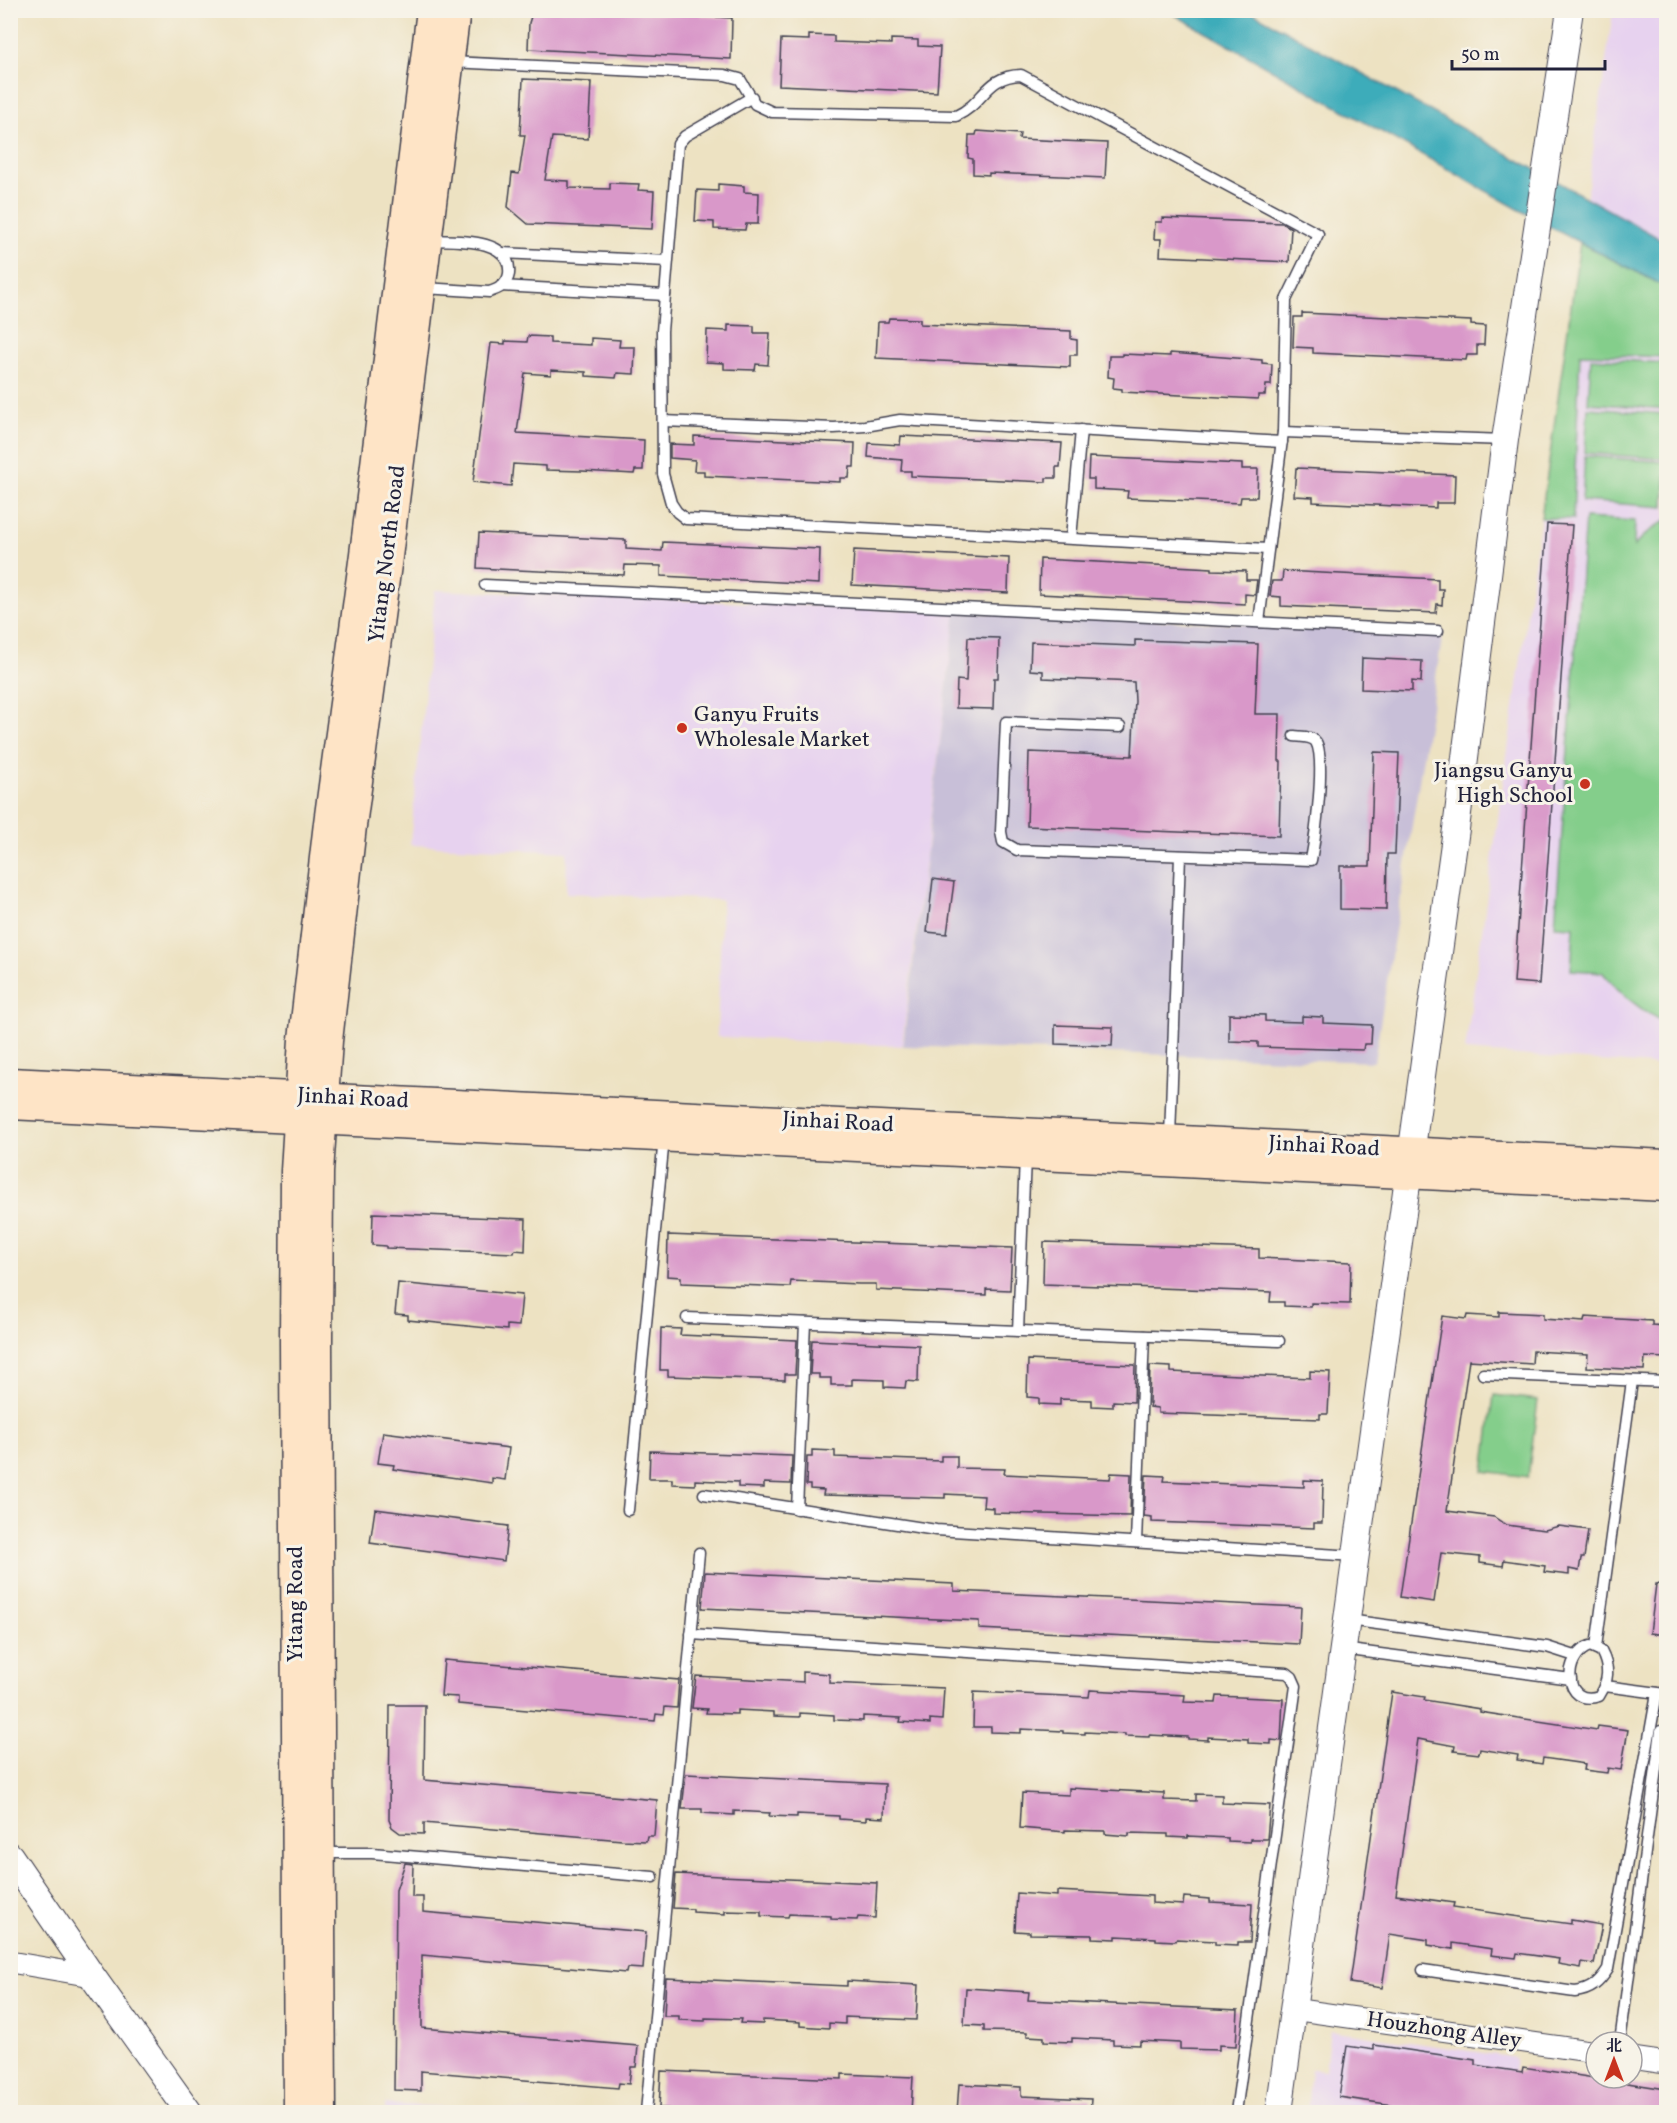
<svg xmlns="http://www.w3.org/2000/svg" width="1677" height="2123" font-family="Vollkorn,'Noto Serif SC',serif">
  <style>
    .built { fill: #e7d2ef }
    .industrial { fill: #c8bfd8 }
    .green { fill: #84ce8b; stroke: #537863; stroke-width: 1.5 }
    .water { fill: #3dacba; stroke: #30677a; stroke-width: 1.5 }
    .building { fill: #d998c9 }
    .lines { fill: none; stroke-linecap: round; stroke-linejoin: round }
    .service-casing { stroke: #403f4f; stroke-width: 13 }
    .minor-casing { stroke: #403f4f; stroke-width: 23 }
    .tertiary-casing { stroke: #403f4f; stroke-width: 28 }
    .secondary-casing { stroke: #403f4f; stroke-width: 31 }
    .service { stroke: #fff; stroke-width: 10 }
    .minor { stroke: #fff; stroke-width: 21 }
    .tertiary { stroke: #fff; stroke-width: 26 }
    .secondary { stroke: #fee4c6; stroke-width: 28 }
    .poi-dot { fill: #c8321e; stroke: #f7f3e8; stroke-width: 2 }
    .labels { text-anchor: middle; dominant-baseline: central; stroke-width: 6; stroke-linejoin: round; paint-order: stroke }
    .street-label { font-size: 22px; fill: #22223b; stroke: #f7f3e8 }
    .poi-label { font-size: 22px; fill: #22223b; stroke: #f7f3e8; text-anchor: start }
  </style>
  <rect width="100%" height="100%" fill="#f7f3e8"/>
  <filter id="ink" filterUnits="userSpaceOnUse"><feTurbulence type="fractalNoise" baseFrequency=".0167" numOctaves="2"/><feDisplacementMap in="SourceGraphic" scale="12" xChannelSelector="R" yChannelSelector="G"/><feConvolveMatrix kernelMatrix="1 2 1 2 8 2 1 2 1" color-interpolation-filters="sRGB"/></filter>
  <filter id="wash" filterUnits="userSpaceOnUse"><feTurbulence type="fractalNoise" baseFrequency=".008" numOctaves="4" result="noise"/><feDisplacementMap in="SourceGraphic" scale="24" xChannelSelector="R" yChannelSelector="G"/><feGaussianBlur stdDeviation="1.35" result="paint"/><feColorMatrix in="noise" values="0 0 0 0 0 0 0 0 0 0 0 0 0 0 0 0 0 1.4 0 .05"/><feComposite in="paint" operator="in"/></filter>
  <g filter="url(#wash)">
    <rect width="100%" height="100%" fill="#ede2c2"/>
    <!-- built -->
    <g class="built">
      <polygon points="1613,11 1666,11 1666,1066 1465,1051"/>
      <polygon points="435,590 956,612 902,1046 717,1037 722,900 566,893 567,852 410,845"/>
      <polygon points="1330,2030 1516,2058 1508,2112 1307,2112 1311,2069 1325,2070"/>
      <polygon points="385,2104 540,2112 385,2112"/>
    </g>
    <!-- industrial -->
    <polygon class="industrial" points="956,612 1443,633 1374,1062 903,1046"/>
    <!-- green -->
    <g class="green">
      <polygon points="1580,243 1666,287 1666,357 1580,354 1573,519 1541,518"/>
      <polygon points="1591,358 1666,363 1666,409 1588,403"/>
      <polygon points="1588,408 1666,414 1666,459 1585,453"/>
      <polygon points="1585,456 1666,462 1664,507 1582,501"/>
      <path d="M1585 518 1635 521 1634 546 1647 533 1666 520V1023C1640 1011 1621 994 1602 972L1571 970 1574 927 1555 926Z"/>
      <polygon points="1494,1395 1538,1400 1528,1477 1484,1471"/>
    </g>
    <!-- water -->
    <polygon class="water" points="1168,11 1250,11 1666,242 1666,287 1550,227"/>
    <g id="blocks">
      <!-- building -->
      <g class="building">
        <polygon points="533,10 609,10 677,15 678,10 702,10 702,16 732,18 731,59 528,49 529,23"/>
        <polygon points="809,35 834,36 834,42 891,44 891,39 918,40 918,46 940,47 937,92 779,85 781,39 809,40"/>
        <polygon points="523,79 591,82 588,139 552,137 545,180 569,181 569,188 610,189 610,183 639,184 638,190 654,191 652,229 528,224 508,207 512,173 519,174 525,135 520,135"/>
        <polygon points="977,131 1020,134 1019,139 1107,143 1105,178 989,173 989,175 973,174 973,159 968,158 969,135 976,135"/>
        <polygon points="718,184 744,186 744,192 759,193 758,224 746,224 745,230 714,229 714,222 695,221 697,190 718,191"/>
        <polygon points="1162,218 1282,223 1291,228 1289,262 1160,256 1161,239 1154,239 1155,222 1162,222"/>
        <polygon points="1302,313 1471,321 1471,325 1485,326 1484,345 1477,345 1477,355 1467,355 1466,360 1313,353 1313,348 1293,347 1294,317 1302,317"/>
        <polygon points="889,318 920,319 920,324 1071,331 1071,339 1077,340 1077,355 1070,355 1070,367 876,358 878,322 888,322"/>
        <polygon points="728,325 754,326 754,333 770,333 768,365 756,364 755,370 724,369 724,363 706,362 707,330 728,331"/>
        <polygon points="528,336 550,337 550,343 591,345 591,338 620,340 619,347 635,347 634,374 617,373 616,378 586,376 586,372 551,370 551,375 525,373 517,433 644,440 643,470 635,470 634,474 582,471 546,470 546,466 513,464 511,486 473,482 491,343 505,344 505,341 527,342"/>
        <polygon points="1170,353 1262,360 1262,363 1272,364 1271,385 1266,385 1265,395 1258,395 1258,399 1122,392 1122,389 1113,388 1114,378 1108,377 1109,356 1122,356 1122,354 1170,356"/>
        <polygon points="694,436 855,443 854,467 850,467 849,478 840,478 840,482 704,476 704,471 694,471 695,460 670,458 670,444 694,445"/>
        <polygon points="901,436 1062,443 1060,467 1056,467 1056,478 1046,478 1046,482 911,476 911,471 901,471 902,460 868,457 869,443 900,445"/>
        <polygon points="1089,457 1242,464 1242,469 1258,469 1257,497 1241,497 1240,503 1127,498 1128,491 1094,489 1094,479 1088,479"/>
        <polygon points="1296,468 1455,475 1454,503 1436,503 1436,508 1313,502 1313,497 1294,496"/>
        <polygon points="1547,524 1572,525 1539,984 1514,982"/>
        <polygon points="479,533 626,540 626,549 662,551 663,542 820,549 819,584 661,576 661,566 625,565 624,575 477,568"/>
        <polygon points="854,550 1009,558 1008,593 852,585"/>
        <polygon points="1040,559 1212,568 1212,570 1246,571 1246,580 1257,580 1255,595 1245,594 1245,604 1039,594"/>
        <polygon points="1283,571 1438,579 1438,589 1443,589 1442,605 1437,604 1436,613 1281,606 1281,597 1270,596 1272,581 1282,581"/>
        <polygon points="968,637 999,638 998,678 994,678 993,709 956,708 957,680 966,681"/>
        <polygon points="1135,640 1258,644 1255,714 1280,714 1279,761 1281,761 1279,836 1027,826 1029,752 1132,756 1135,701 1134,682 1043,678 1043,671 1030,670 1031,642 1135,646"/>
        <polygon points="1362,658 1422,661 1421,682 1412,681 1412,691 1361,689"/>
        <polygon points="1374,752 1399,753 1395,854 1387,854 1386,910 1340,909 1340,866 1370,866"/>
        <polygon points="933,879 954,882 947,934 927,932"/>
        <polygon points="1229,1014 1265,1015 1265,1021 1302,1022 1302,1016 1323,1017 1323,1023 1372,1025 1371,1044 1364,1044 1363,1050 1258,1047 1258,1042 1229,1041"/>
        <polygon points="1055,1025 1113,1027 1112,1046 1055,1044"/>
        <polygon points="373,1213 526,1219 525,1251 515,1250 514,1253 386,1248 386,1246 372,1245"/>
        <polygon points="668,1235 1012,1248 1010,1290 986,1289 986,1295 876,1290 876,1284 859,1284 791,1281 790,1287 681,1283 681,1277 667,1276"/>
        <polygon points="1044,1242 1259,1249 1259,1258 1351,1262 1350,1304 1311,1303 1311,1307 1284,1306 1284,1302 1270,1302 1271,1292 1043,1284"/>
        <polygon points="398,1283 522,1295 519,1326 507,1325 507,1330 408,1320 408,1315 395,1314"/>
        <polygon points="1499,1312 1543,1314 1543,1319 1584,1322 1585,1317 1652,1321 1652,1325 1666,1326 1666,1358 1645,1357 1644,1370 1587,1367 1588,1354 1533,1351 1532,1364 1469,1360 1447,1511 1494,1517 1506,1525 1545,1530 1559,1526 1588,1530 1584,1558 1581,1558 1579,1571 1569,1569 1569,1575 1544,1572 1545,1566 1504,1560 1503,1566 1480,1563 1480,1557 1441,1553 1434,1602 1400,1597 1442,1316 1466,1319 1467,1315 1499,1317"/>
        <polygon points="661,1328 681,1329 680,1335 797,1340 795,1374 785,1374 785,1380 668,1376 668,1370 660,1370"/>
        <polygon points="812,1340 919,1345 918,1382 906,1381 905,1388 884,1387 884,1380 852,1379 852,1385 831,1385 831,1378 819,1378 819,1374 810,1374"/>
        <polygon points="1028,1360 1135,1365 1134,1402 1113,1401 1113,1407 1092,1406 1092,1400 1060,1399 1060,1405 1039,1404 1039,1398 1027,1397"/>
        <polygon points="1150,1366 1171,1367 1171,1372 1310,1378 1310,1371 1330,1372 1328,1414 1320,1414 1320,1419 1158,1413 1158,1408 1150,1407 1151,1403 1149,1403"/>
        <polygon points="383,1432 509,1448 505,1480 492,1478 492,1483 393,1469 394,1465 378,1463"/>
        <polygon points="812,1450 835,1451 835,1457 941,1461 941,1456 957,1456 957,1468 1005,1469 1004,1474 1110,1479 1111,1473 1131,1474 1130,1516 993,1513 993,1508 983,1507 984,1496 945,1494 945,1498 823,1495 824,1490 810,1489 810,1485 806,1485 807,1457 812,1457"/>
        <polygon points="650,1451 792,1456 791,1484 764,1483 764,1488 738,1487 738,1482 695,1480 695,1485 672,1484 672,1479 649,1479"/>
        <polygon points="1146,1475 1165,1476 1164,1481 1304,1487 1304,1480 1323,1481 1322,1523 1314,1523 1314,1528 1152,1522 1152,1517 1144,1516"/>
        <polygon points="375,1509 508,1526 504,1561 370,1543"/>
        <polygon points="705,1572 954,1584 954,1591 1301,1607 1299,1644 979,1629 979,1621 702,1608"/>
        <polygon points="1656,1584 1666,1585 1666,1635 1650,1633"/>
        <polygon points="444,1660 679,1680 677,1708 665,1707 664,1715 656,1714 655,1721 458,1704 458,1697 441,1696"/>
        <polygon points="803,1672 829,1674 829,1683 944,1688 942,1720 930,1719 930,1724 900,1722 901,1718 863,1716 863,1721 834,1720 834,1715 800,1713 800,1717 774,1716 774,1712 737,1710 737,1714 706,1713 707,1709 692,1708 696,1676 803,1682"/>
        <polygon points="1090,1690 1185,1695 1184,1702 1216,1703 1217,1696 1283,1699 1281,1741 1271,1740 1271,1744 1248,1743 1248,1739 1208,1737 1208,1740 1188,1739 1188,1737 1149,1735 1149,1737 1125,1736 1125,1734 1085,1732 1085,1734 1063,1733 1063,1731 1021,1729 1021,1733 991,1732 991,1727 973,1727 974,1692 1089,1697"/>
        <polygon points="1392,1692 1425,1697 1424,1700 1480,1709 1480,1712 1597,1730 1598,1726 1628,1730 1621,1770 1608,1768 1607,1773 1584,1770 1585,1764 1543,1758 1542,1764 1517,1760 1518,1755 1480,1749 1479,1754 1454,1751 1455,1746 1418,1739 1396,1895 1454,1903 1453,1907 1506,1915 1571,1924 1571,1920 1602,1925 1594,1964 1582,1962 1581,1968 1558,1964 1559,1959 1517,1953 1516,1958 1491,1955 1492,1949 1453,1943 1453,1949 1428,1945 1428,1940 1390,1934 1382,1988 1350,1983"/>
        <polygon points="390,1705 425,1705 424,1780 657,1800 654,1836 647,1836 646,1841 622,1840 424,1823 424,1834 400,1833 392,1827 389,1820"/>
        <polygon points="686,1774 885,1784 884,1818 866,1817 866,1821 839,1819 839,1816 797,1814 797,1817 769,1816 770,1813 734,1811 734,1815 702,1813 702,1809 682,1809"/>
        <polygon points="1069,1788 1164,1793 1164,1800 1196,1801 1196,1794 1222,1795 1222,1803 1270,1805 1267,1839 1250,1839 1250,1842 1228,1841 1228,1838 1188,1836 1188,1838 1168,1837 1168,1834 1129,1833 1129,1836 1105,1834 1105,1831 1065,1830 1065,1832 1020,1828 1022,1793 1069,1795"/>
        <polygon points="405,1863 413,1864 412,1897 423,1897 423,1912 646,1932 643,1969 627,1968 626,1973 422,1955 422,2028 638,2046 636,2067 631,2067 629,2084 619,2083 618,2088 421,2071 421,2091 394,2090 396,1890"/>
        <polygon points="676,1874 877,1883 875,1918 858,1917 857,1920 831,1919 831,1916 789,1914 788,1917 761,1916 761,1912 725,1911 725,1914 693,1912 693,1909 673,1908"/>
        <polygon points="1057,1891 1152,1896 1152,1903 1183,1905 1184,1897 1210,1899 1210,1902 1252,1904 1250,1942 1238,1942 1238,1945 1215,1944 1215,1941 1176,1939 1175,1941 1156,1940 1156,1938 1116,1936 1116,1939 1092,1938 1092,1935 1030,1934 1030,1932 1015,1931 1017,1893 1057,1896"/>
        <polygon points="666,1978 847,1986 847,1981 918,1985 916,2020 845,2017 845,2024 829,2023 829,2028 800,2026 800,2022 763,2020 763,2024 740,2023 741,2019 705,2018 705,2021 679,2020 679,2016 664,2016"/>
        <polygon points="966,1988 1029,1992 1028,2000 1238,2010 1236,2046 1219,2045 1219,2050 1180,2049 1180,2043 1140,2041 1140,2045 1113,2044 1113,2040 1072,2038 1072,2042 1044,2041 1044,2037 1027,2036 1027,2032 984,2031 984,2026 964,2025"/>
        <polygon points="1374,2045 1475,2060 1475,2065 1522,2072 1523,2067 1666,2089 1666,2112 1542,2112 1498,2106 1497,2112 1441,2112 1339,2097 1347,2046 1374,2050"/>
        <polygon points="661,2071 842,2079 842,2074 913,2077 911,2112 840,2110 840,2112 736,2112 700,2110 700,2112 674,2112 674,2109 659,2108"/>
        <polygon points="959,2084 1021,2087 1021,2096 1091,2099 1090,2112 957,2112"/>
      </g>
    </g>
  </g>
  <g filter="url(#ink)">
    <use href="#blocks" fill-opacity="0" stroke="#403f4f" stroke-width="1.5"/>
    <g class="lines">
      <defs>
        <g id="service">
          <path d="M451 62 725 75 740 79 755 104 772 112 956 116C985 103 985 76 1021 75L1318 234 1286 300 1283 432 1259 622"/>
          <polyline points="752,97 685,136 678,144 677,154 662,331 663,474 671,503 677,512 686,519 1268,549"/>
          <polyline points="502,253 667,261"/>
          <polyline points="501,286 665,295"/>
          <path d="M424 288 489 292C499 289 507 285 509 274 513 236 452 241 427 240"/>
          <polyline points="663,421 834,428 865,426 900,420 1282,442"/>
          <polyline points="1283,432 1505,440"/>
          <polyline points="1071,538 1081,430"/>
          <polyline points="485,585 1438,631"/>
          <path d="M1120 727 1006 722 1001 832 1003 842 1017 850 1311 860C1315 839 1326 759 1316 742 1312 736 1301 737 1294 736"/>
          <polyline points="1170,1137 1180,856"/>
          <polyline points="687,1318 1279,1341"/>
          <polyline points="1018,1331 1025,1157"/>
          <polyline points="1483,1374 1666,1382"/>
          <polyline points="704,1494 936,1530 1355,1556"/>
          <polyline points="797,1509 805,1323"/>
          <polyline points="628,1510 664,1138"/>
          <polyline points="1136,1542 1144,1336"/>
          <polyline points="1348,1620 1547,1647 1575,1656"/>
          <polyline points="691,1634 1287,1673 1292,1677 1296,1686 1236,2112"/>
          <path d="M1590 1646 1601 1651C1610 1668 1609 1680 1599 1696 1563 1708 1562 1655 1590 1646Z"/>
          <polyline points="1596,1647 1632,1381"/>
          <polyline points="1342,1649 1571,1679"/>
          <polyline points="1605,1686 1666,1694"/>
          <polyline points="321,1853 372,1853 653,1877"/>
          <path d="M1423 1970 1575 1992C1591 1990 1599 1983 1608 1969L1657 1693"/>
          <polyline points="1620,2042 1661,1731 1666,1731"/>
          <polyline points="646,2112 699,1553"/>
        </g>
        <g id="minor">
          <polyline points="10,1962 92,1976"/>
          <polyline points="1292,2009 1596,2052"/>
          <polyline points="1632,2058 1666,2063"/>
        </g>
        <g id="tertiary">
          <polyline points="10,1856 92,1976 189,2112"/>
          <polyline points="1279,2112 1456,829 1505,440 1570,10"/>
        </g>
        <g id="secondary">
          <polyline points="10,1082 1666,1164"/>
          <polyline points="10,1105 1666,1187"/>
          <polyline points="298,2112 294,1342 295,1171 303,1039 328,823 364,554 431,10"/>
          <polyline points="322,2112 318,1342 319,1172 324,1097 328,1041 352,826 388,557 456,10"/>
        </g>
      </defs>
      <!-- service casing -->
      <use href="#service" class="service-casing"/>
      <!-- minor casing -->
      <use href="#minor" class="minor-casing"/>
      <!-- tertiary casing -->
      <use href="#tertiary" class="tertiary-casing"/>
      <!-- secondary casing -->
      <use href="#secondary" class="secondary-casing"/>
      <!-- service -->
      <use href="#service" class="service"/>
      <!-- minor -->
      <use href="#minor" class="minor"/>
      <!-- tertiary -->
      <use href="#tertiary" class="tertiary"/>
      <!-- secondary -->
      <use href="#secondary" class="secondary"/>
    </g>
  </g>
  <!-- markers -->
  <g class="poi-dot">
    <circle cx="682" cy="728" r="6"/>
    <circle cx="1585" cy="784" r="6"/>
  </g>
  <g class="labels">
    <!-- street labels -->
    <g class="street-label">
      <text transform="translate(388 554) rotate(-83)">Yitang North Road</text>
      <text transform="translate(353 1099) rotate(3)">Jinhai Road</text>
      <text transform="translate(838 1123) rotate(3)">Jinhai Road</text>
      <text transform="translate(1324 1147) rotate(3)">Jinhai Road</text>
      <text transform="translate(296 1604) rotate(-90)">Yitang Road</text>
      <text transform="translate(1444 2031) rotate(8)">Houzhong Alley</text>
    </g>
    <!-- poi labels -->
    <g class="poi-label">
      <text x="694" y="715">Ganyu Fruits<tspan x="694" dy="25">Wholesale Market</tspan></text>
      <text x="1573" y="771" text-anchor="end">Jiangsu Ganyu<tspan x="1573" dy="25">High School</tspan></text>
    </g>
  </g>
  <!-- margin -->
  <rect width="1677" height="2123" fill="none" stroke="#f7f3e8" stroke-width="36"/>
  <!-- north arrow -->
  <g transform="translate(1614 2060)"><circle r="28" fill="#f7f3e8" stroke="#a29fa3" stroke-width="1.5"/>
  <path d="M0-4.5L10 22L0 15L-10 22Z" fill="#c8321e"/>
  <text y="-9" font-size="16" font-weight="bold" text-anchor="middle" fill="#22223b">北</text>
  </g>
  <!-- scale -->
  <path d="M1452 60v9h153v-9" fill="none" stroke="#22223b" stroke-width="3"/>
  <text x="1461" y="60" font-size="18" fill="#22223b" stroke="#f7f3e8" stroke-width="4.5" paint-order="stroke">50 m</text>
</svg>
